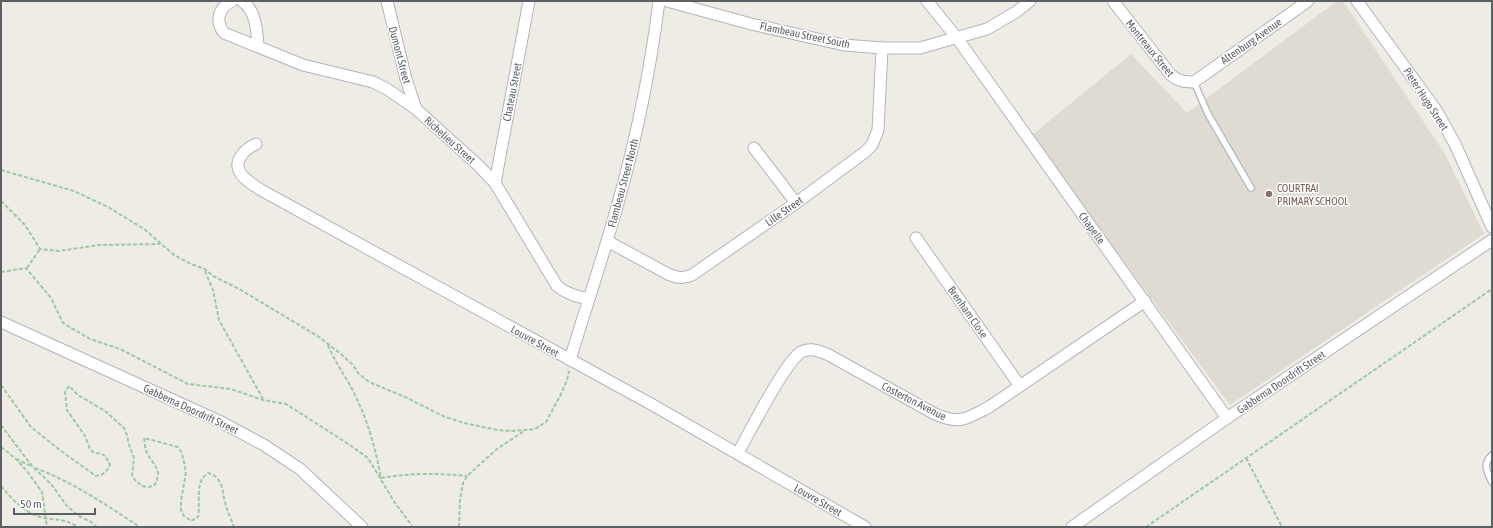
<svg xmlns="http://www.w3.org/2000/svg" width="1493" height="528" font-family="'Asap Condensed',sans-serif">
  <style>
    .education { fill: #dfdbd3 }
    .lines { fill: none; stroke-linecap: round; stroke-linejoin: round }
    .lane-casing { stroke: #b2b6ba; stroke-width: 8 }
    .street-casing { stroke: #b2b6ba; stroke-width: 13 }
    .path { stroke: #9ccaa4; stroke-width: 2; stroke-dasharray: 4 2; stroke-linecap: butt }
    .lane { stroke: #fff; stroke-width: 5.5 }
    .street { stroke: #fff; stroke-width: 11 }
    .education-dot { fill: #8d6e63; stroke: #fff; stroke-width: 1.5 }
    .labels { text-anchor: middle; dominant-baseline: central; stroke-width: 3; stroke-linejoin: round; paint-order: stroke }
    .street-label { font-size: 11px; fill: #5d6165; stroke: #fff }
    .education-label { font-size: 11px; fill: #785e54; stroke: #fff; text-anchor: start }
  </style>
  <rect width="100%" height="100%" fill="#efece5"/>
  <!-- education -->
  <polygon class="education" points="1337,1 1343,1 1445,154 1484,234 1230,405 1031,136 1131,54 1187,113"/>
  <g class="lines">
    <defs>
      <g id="lane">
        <polyline points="1194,82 1208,114 1251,188"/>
        <path d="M1492 455C1482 464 1487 472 1492 482"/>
      </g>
      <g id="street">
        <path d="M232 1C218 8 215 21 224 33L303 65 373 82 387 89 416 109 479 166 495 183 557 286C567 294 576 296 588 299"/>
        <path d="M242 1C256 10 257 31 258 46"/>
        <polyline points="387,1 406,79 416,109"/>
        <polyline points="667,1 751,24 844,45 882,48 920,48 987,29 1016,12 1030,1"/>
        <polyline points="927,1 957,38 1227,418"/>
        <path d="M1113 1 1171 75C1178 81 1184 82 1194 82L1308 1"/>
        <polyline points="1357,1 1436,110 1455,144 1492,227"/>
        <path d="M256 144C245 149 232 161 241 174 246 181 255 186 261 190L651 404 865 527"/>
        <polyline points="754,148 796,203"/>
        <polyline points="495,183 529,1"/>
        <polyline points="916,238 1020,386"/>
        <path d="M607 241 668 274C677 278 683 279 692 275L796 203 865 152 872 145 878 130 882 48"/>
        <polyline points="1,322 221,422 264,445 300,469 362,527"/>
        <path d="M570 360C582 320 595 281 607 241 631 163 649 82 659 1"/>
        <path d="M738 453C749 433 785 362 801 352 810 347 818 351 827 354L935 414C960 425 966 419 989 407L1145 301"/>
        <polyline points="1072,527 1227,418 1492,240"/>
      </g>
    </defs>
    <!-- lane casing -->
    <use href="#lane" class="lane-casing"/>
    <!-- street casing -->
    <use href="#street" class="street-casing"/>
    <!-- path -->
    <g class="path">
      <polyline points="1,170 74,191 108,207 144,229 174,255 191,264 205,269 213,276 241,290 319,337 341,354 353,365 358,373 369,382 405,397 443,416 464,423 497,430 511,431 535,429 546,422 560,396 567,380 569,371"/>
      <polyline points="1,201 25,225 40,249 59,251 99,245 160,244"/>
      <polyline points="27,268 40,249"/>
      <polyline points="205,271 213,290 219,320 263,399"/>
      <polyline points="1,272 26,268 51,298 63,323 90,339 120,349 188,384 231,389 263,400 286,404 350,445 368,458 395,503 413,527"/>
      <path d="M328 345C335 362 344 374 352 389 367 418 375 446 381 478 409 473 438 473 467 476"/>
      <path d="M1 385 31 427 61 451 96 476C104 475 107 471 110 465 106 456 104 453 94 453L90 449 85 436 67 410 65 392 69 386 78 395 105 411 124 428 127 435 129 445 134 458 132 476 135 480 142 486 148 487 154 486C164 469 153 466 146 451 145 448 145 442 144 438L178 447 182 453 186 472 181 501V510L184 516 191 521 198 517C201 502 194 482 208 473 223 477 222 491 225 502 227 511 231 519 234 527"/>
      <polyline points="1,425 22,453 33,467 51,484 67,506 79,516 91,522 97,527"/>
      <polyline points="1,447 16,459 27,471 42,492 47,527"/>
      <polyline points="1246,458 1282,527"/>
      <polyline points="16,459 31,466"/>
      <path d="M35 468C73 482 106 505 140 527"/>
      <path d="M1 486C13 500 25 514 44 518 56 520 67 519 77 527"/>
      <polyline points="459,527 460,500 463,483 467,476 497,449 524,431"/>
      <polyline points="1146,527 1492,289"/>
    </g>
    <!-- lane -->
    <use href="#lane" class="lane"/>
    <!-- street -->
    <use href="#street" class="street"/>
  </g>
  <!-- markers -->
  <circle class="education-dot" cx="1269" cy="194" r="4"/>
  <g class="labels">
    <!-- street labels -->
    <g class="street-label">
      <text transform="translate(805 35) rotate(12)">Flambeau Street South</text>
      <text transform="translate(1251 41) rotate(-35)">Altenburg Avenue</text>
      <text transform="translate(1150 48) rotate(51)">Montreaux Street</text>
      <text transform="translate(400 55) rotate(75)">Dumont Street</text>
      <text transform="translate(512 92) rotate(-79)">Chateau Street</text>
      <text transform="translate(1426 99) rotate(57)">Pieter Hugo Street</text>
      <text transform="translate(450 140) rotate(42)">Richelieu Street</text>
      <text transform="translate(623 183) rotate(-75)">Flambeau Street North</text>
      <text transform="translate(784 211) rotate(-35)">Lille Street</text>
      <text transform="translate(1092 228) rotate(54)">Chapelle</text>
      <text transform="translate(968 312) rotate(55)">Brenham Close</text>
      <text transform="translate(535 341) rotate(29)">Louvre Street</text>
      <text transform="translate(1281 382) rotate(-34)">Gabbema Doordrift Street</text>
      <text transform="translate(914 401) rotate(27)">Costerton Avenue</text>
      <text transform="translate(191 409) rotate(25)">Gabbema Doordrift Street</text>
      <text transform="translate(818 500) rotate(30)">Louvre Street</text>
    </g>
    <!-- education labels -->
    <g class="education-label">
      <text x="1277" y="188">COURTRAI<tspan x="1277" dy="13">PRIMARY SCHOOL</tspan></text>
    </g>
  </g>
  <!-- border -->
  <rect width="1493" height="528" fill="none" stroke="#5d6165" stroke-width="4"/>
  <!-- scale -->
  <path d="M14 508v6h81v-6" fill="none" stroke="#5d6165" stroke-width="2"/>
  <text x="20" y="508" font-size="12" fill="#5d6165" stroke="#ffffff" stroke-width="3" paint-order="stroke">50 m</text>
</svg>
